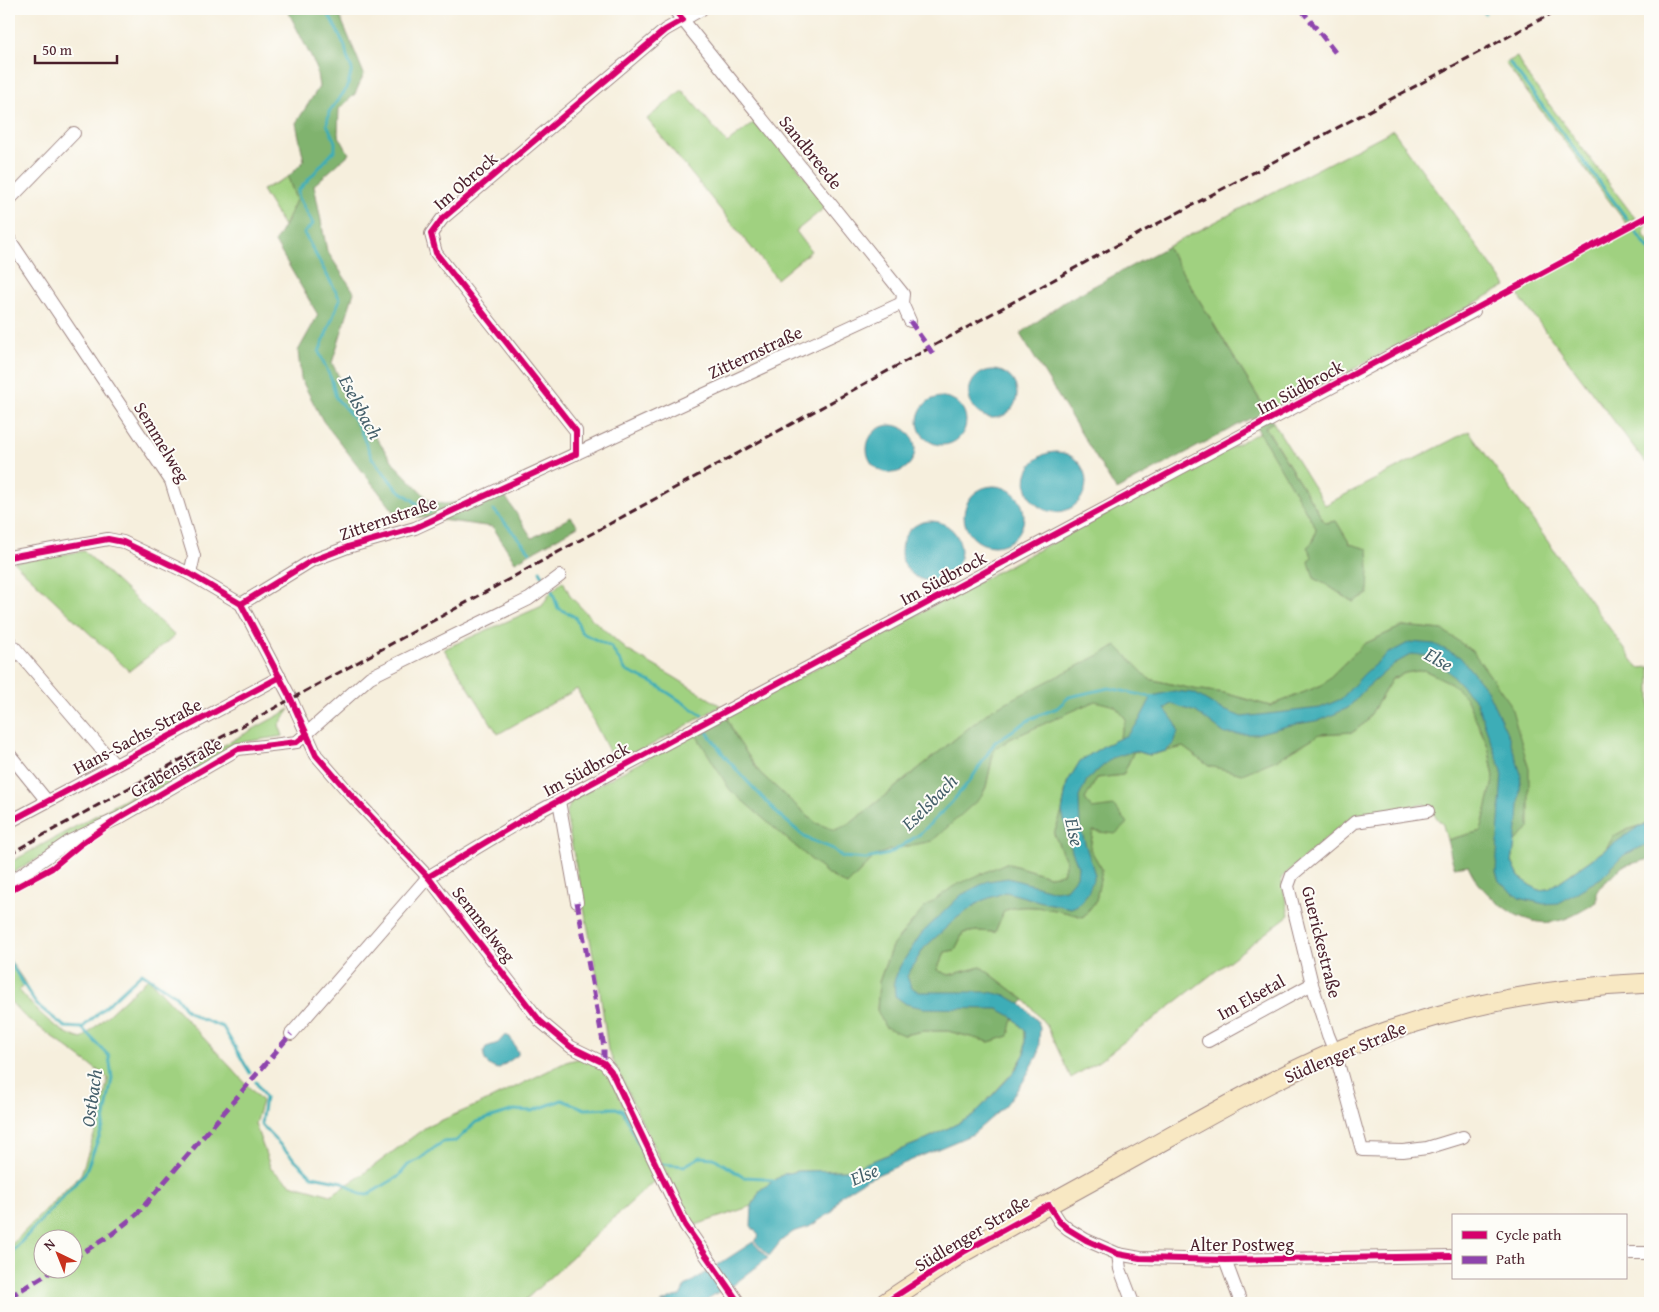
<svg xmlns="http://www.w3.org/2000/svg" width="1659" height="1312" font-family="'Gentium Book Plus',serif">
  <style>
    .green { fill: #a0d180; stroke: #757856; fill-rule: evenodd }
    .forest { fill: #80b36e; stroke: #65694c }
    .water { fill: #3cadb7; stroke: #436671 }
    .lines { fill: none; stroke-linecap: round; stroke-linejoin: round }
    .stream { stroke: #3cadb7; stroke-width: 3 }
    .street-casing { stroke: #a08784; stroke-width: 14 }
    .secondary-casing { stroke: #a08784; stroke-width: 21 }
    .street { stroke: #fff; stroke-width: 12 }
    .secondary { stroke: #f8e8c3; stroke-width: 19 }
    .rail { stroke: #4a1f2b; stroke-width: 3; stroke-dasharray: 8 4; stroke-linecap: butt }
    .quiet { stroke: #8e44ad; stroke-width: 5; stroke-dasharray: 10 5; stroke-linecap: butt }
    .cycleway-casing { stroke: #fdfcf7; stroke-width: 9 }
    .cycleway { stroke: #d6006c; stroke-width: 6 }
    .labels { text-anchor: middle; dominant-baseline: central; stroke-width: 4; stroke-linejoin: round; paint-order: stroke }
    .street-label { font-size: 18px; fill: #4a1f2b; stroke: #fdfcf7 }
    .water-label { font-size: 19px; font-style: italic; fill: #445f6a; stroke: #fdfcf7 }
  </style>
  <rect width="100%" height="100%" fill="#fdfcf7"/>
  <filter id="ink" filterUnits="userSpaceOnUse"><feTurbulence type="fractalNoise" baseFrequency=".02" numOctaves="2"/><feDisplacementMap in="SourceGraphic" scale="10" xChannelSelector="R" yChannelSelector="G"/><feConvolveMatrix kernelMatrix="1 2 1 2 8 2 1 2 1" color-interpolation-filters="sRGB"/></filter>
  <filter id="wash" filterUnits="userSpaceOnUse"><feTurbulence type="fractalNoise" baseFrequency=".0096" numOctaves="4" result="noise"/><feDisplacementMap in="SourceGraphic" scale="20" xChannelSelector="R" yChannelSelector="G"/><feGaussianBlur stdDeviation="1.12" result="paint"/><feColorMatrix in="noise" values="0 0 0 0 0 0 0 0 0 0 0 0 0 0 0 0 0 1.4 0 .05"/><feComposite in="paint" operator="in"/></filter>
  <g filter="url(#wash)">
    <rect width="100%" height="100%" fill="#f6efdd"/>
    <!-- green -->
    <g class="green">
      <polygon points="1517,57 1527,75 1635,218 1626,223 1505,63"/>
      <polygon points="682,90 727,143 759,119 828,205 796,231 811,251 777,279 647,119"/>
      <polygon points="1393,130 1506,286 1269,415 1167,247"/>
      <polygon points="288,177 296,200 284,226 262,190"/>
      <polygon points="1646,221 1644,235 1650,243 1650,461 1646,463 1515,291"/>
      <polygon points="1273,422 1325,505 1469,431 1638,668 1650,667 1650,823 1623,831 1614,836 1605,850 1549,889 1538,890 1519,877 1512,862 1515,841 1473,652 1442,630 1403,626 1364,644 1322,685 1270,706 1224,693 1193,689 1149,679 991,710 851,823 835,830 816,824 760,773 737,739 726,716 1260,432 1316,528 1313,542 1314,578 1327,585 1353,602 1350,544 1336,521 1325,523 1265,426"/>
      <polygon points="84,551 175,636 129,671 14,562"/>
      <polygon points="563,581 571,597 592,619 627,650 674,677 721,706 616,765 577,689 498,734 444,649 542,606 550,593"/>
      <path d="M1424 670 1451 683 1466 698 1488 746 1494 777 1481 831 1447 840 1443 825 1425 804 1352 816 1281 878 1289 915 1099 1061 1071 1078 1047 1026 1025 1000 981 967 949 975 937 970 945 952 955 950 963 933 977 931 995 932 1004 911C1024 901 1063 911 1083 917L1096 901 1102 869 1090 849 1093 830 1092 809 1085 799 1097 778 1123 775 1134 751 1150 755 1183 747 1209 766 1276 760 1320 734 1353 732 1366 722 1392 679 1405 673Z"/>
      <polygon points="1095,700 1115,706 1126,719 1119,739 1105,745 1067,783 1062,812 1054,834 1066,861 1063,874 1049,876 1006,863 892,946 879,982 877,1010 903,1035 924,1031 948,1031 989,1042 1008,1036 1013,1017 1025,1031 1025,1053 1015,1070 973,1116 920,1142 849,1170 797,1171 784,1174 760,1190 752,1206 693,1226 668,1177 608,1050 600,991 566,814 572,799 695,733 731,790 829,875 847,885 875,856 890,850 908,845 981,797 986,787 994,750 1010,739"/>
      <polygon points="290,709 279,725 283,736 244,742 9,875 9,863"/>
      <path d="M9 959 26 984 19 990C36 1010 57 1033 82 1039L148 978 262 1101 255 1124 271 1169 291 1184 331 1195 359 1177 426 1127 491 1099 566 1062 584 1057 598 1065 610 1077 658 1180 653 1182 522 1303H9V1247L81 1174 99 1120 108 1078 24 1016 9 1000ZM42 1240H72V1270H42Z"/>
    </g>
    <!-- forest -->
    <g class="forest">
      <polygon points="287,9 337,9 364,74 355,94 339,109 338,134 349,154 314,185 327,251 354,292 332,363 354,407 396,466 429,500 444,504 505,496 532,538 571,517 578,526 515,562 493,527 396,514 323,421 301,379 298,351 318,315 275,242 287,221 296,200 288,177 304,161 296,123 319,87 316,67"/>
      <polygon points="1167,247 1273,422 1265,427 1325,523 1336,521 1350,544 1368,549 1369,568 1368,594 1353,602 1327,585 1314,578 1309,562 1312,556 1307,547 1313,542 1316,528 1251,418 1116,490 1020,334 1064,302"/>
      <path d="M1403 626 1443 630 1473 652 1510 703 1529 769V829L1515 841 1512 862 1519 877 1538 890 1549 889 1605 850 1614 836 1623 831 1650 823V859L1623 866 1597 890V902C1583 910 1569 920 1552 922 1519 927 1479 893 1468 865L1454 867 1447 840 1481 831 1494 777 1488 746 1466 698 1451 683 1424 670 1405 673 1392 679 1366 722 1353 732 1320 734 1276 760 1242 774 1209 766 1183 747 1150 755 1134 751 1123 775 1097 778 1085 799 1092 809 1114 806 1128 823 1115 834 1093 831 1090 849 1102 869 1096 901 1083 917C1062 911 1024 901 1004 911L995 932 977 931 963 933 955 950 945 952 937 970 949 975 981 967 1025 1000C1014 1009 1012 1023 1009 1036L989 1042 948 1031H924L903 1035 885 1027 877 1010 879 982 892 946 926 906 954 886 1006 863 1049 876 1063 874 1066 861 1054 834 1062 812 1067 783 1080 761 1105 745 1119 739 1126 719 1115 706 1095 701 1010 739 994 750 986 787 981 797 932 841 890 850 875 856 847 885 829 875 730 790 695 733 726 716 737 739 760 773 816 823 835 830 851 823 991 710 1117 646 1149 679 1193 689 1224 693 1270 706 1322 685 1364 644Z"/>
    </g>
    <!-- water -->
    <g class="water">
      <circle cx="993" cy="394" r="24"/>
      <circle cx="942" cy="421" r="24"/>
      <circle cx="891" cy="449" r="24"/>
      <circle cx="1056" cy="482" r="30"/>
      <circle cx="994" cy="516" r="30"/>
      <circle cx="931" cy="551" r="30"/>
      <polygon points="1410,642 1434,644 1460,657 1487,690 1509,737 1521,774 1518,821 1512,862 1519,877 1538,890 1549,889 1638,827 1650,823 1650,843 1624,855 1601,878 1559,903 1544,904 1519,898 1499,881 1496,872 1502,771 1476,701 1448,671 1428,656 1412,654 1394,664 1365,689 1348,708 1321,720 1291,725 1256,734 1225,734 1196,712 1171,704 1165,709 1176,724 1178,732 1174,743 1166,751 1150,755 1134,751 1112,758 1087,780 1079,797 1080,827 1095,875 1088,893 1078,905 1071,908 1046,903 1006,892 981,901 957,918 924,948 907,976 911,987 919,992 989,992 1007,996 1021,1004 1038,1021 1040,1028 1038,1055 1023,1082 1005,1106 973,1134 865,1180 840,1196 832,1212 809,1227 793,1232 781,1241 769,1256 754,1241 759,1236 751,1226 752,1206 760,1190 784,1174 797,1171 849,1170 920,1142 973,1116 1016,1070 1025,1053 1025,1031 1013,1017 998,1009 923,1008 906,1004 895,996 894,981 900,966 921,934 961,895 988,881 1008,878 1055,891 1066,889 1077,876 1078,866 1072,851 1062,812 1067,783 1080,761 1105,745 1127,735 1138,723 1152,696 1174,691 1194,693 1221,709 1242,717 1320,708 1341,699 1364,674 1387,654"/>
      <path d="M505 1035 510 1037 518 1052V1055L498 1069C487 1067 480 1057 486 1047L498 1043Z"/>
      <polygon points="753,1242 768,1258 732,1286 722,1290 701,1303 661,1303 674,1297 680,1296 685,1286"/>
    </g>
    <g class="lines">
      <!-- stream -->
      <g class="stream">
        <polyline points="326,9 345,46 347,57 352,69 347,88 329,112 327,124 335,142 335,150 298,191 299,198 313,224 304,233 340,299 319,352 332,381 336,398 351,415 359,427 372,458 396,488 429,512"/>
        <polyline points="1483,9 1485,13"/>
        <polyline points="1510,63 1627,219"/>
        <polyline points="1636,232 1650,251"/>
        <polyline points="494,510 530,552"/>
        <polyline points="540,571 546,582"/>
        <polyline points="552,591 558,608 575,617 582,633 611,647 626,671 653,683 702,715"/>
        <polyline points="707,732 726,758 746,780 778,814 806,838 833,849 842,857 866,859 889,854 920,834 951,803 972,778 995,742 1032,718 1057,708 1069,697 1109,688 1155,698"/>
        <polyline points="9,961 36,1004 65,1027 82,1028 109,1056 112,1078 103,1127 85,1173 9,1255"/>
        <polyline points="82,1028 142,973 176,996 187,1011 199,1018 223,1027 250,1073"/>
        <polyline points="256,1082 265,1098 261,1124 285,1150 312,1176 343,1182 360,1194 367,1195 398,1177 408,1165 420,1159 437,1146 443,1142 456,1141 476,1122 514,1110 532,1111 562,1100 585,1109 616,1108 623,1111 650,1169"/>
        <polyline points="662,1164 684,1166 700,1157 714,1158 743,1177 764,1178 775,1182"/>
      </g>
    </g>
  </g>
  <g filter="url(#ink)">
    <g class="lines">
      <defs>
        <g id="street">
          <polyline points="674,9 903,294 902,303 910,321"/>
          <polyline points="9,200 74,133"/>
          <polyline points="9,239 171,481 194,556 190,574"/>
          <polyline points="576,454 576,431 436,253 431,234 442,219 665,30 702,9"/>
          <polyline points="9,557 108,539 123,542 190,574 241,604 291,699 316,755 351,795 428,877 540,1021 571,1047 604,1063 611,1071 685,1225 739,1303"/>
          <polyline points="241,604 311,561 348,547 415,528 902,303"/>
          <polyline points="9,641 114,764"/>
          <polyline points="9,754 47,801"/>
          <polyline points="559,801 577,902"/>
          <polyline points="1428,811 1355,822 1292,875 1288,886 1312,984 1328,1035 1335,1052 1362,1150 1403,1151 1427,1148 1463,1137"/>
          <polyline points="9,822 280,677"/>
          <polyline points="9,883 70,841 119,818 238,749 297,742 370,677 529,599 560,576"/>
          <polyline points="291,1034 428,877 521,821 1474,311"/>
          <polyline points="1208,1041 1312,984"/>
          <polyline points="1049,1205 1060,1222 1068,1229 1086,1240 1118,1254 1140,1258 1225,1260 1453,1256"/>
          <polyline points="1625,1253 1650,1253"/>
          <polyline points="1118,1254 1120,1269 1133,1303"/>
          <polyline points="1225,1260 1241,1303"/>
        </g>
        <path id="secondary" d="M885 1303C912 1285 939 1267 967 1250 1018 1221 1070 1193 1122 1164 1207 1117 1293 1065 1386 1032 1471 1002 1560 987 1650 983"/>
      </defs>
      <!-- street casing -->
      <use href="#street" class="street-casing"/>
      <!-- secondary casing -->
      <use href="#secondary" class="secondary-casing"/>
      <!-- street -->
      <use href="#street" class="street"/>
      <!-- secondary -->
      <use href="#secondary" class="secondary"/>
      <!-- rail -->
      <polyline class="rail" points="9,854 1095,257 1560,9"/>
      <!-- quiet -->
      <g class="quiet">
        <polyline points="1301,9 1338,56"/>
        <polyline points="910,321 935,357"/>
        <polyline points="577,902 604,1047 604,1063"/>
        <polyline points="72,1259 112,1234 137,1214 291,1034"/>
        <polyline points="9,1297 54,1270"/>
      </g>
      <defs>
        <g id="cycleway">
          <polyline points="9,557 108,539 123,542 190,574 241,604 291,699 316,755 351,795 428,877 540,1021 571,1047 604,1063 611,1071 685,1225 739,1303"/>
          <polyline points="241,604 311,561 348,547 415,528 576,454 576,431 436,253 431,234 442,219 665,30 683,20 674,9"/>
          <polyline points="9,822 280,677"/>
          <polyline points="428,877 521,821 1650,215"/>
          <polyline points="9,891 52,868 81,844 119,818 238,749 297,742 307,734"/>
          <polyline points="885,1303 965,1251 1049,1205 1060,1222 1068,1229 1086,1240 1118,1254 1140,1258 1225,1260 1453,1256"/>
        </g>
      </defs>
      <!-- cycleway casing -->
      <use href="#cycleway" class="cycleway-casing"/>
      <!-- cycleway -->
      <use href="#cycleway" class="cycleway"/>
    </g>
  </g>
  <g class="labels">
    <!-- street labels -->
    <g class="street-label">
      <text transform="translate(811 152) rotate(51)">Sandbreede</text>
      <text transform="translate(465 181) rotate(-41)">Im Obrock</text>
      <text transform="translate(755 352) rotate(-25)">Zitternstraße</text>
      <text transform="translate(1300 387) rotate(-28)">Im Südbrock</text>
      <text transform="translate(162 442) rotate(59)">Semmelweg</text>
      <text transform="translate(388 518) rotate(-19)">Zitternstraße</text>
      <text transform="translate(943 578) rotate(-28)">Im Südbrock</text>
      <text transform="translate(137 736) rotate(-28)">Hans-Sachs-Straße</text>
      <text transform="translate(176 767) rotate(-30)">Grabenstraße</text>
      <text transform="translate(586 769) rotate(-28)">Im Südbrock</text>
      <text transform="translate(484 924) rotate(52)">Semmelweg</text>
      <text transform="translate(1322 942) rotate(76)">Guerickestraße</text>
      <text transform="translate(1251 997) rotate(-29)">Im Elsetal</text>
      <text transform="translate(1345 1052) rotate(-23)">Südlenger Straße</text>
      <text transform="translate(972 1233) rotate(-31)">Südlenger Straße</text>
      <text x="1242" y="1244">Alter Postweg</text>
    </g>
    <!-- water labels -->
    <g class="water-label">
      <text transform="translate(361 407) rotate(62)">Eselsbach</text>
      <text transform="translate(1439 659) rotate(29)">Else</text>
      <text transform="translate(929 802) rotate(-45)">Eselsbach</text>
      <text transform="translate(1075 832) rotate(77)">Else</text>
      <text transform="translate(91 1098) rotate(-82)">Ostbach</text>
      <text transform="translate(864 1174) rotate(-23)">Else</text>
    </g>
  </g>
  <!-- margin -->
  <rect width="1659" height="1312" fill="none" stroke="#fdfcf7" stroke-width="30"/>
  <!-- legend -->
  <rect x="1452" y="1214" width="175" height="65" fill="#fdfcf7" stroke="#b5a4a5"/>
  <rect x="1462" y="1231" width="25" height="8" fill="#d6006c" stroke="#b5a4a5"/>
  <text x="1496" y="1240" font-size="15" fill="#4a1f2b">Cycle path</text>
  <rect x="1462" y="1256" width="25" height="8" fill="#8e44ad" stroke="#b5a4a5"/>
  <text x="1496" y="1264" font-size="15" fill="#4a1f2b">Path</text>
  <!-- north arrow -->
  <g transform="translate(58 1254) rotate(317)"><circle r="24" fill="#fdfcf7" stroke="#b5a4a5"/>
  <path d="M0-4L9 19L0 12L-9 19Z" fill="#c8321e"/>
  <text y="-8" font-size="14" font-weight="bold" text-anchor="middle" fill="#4a1f2b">N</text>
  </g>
  <!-- scale -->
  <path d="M35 55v8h82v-8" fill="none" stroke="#4a1f2b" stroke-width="2.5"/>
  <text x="42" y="55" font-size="15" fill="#4a1f2b" stroke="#fdfcf7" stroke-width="4" paint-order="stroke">50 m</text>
</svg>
